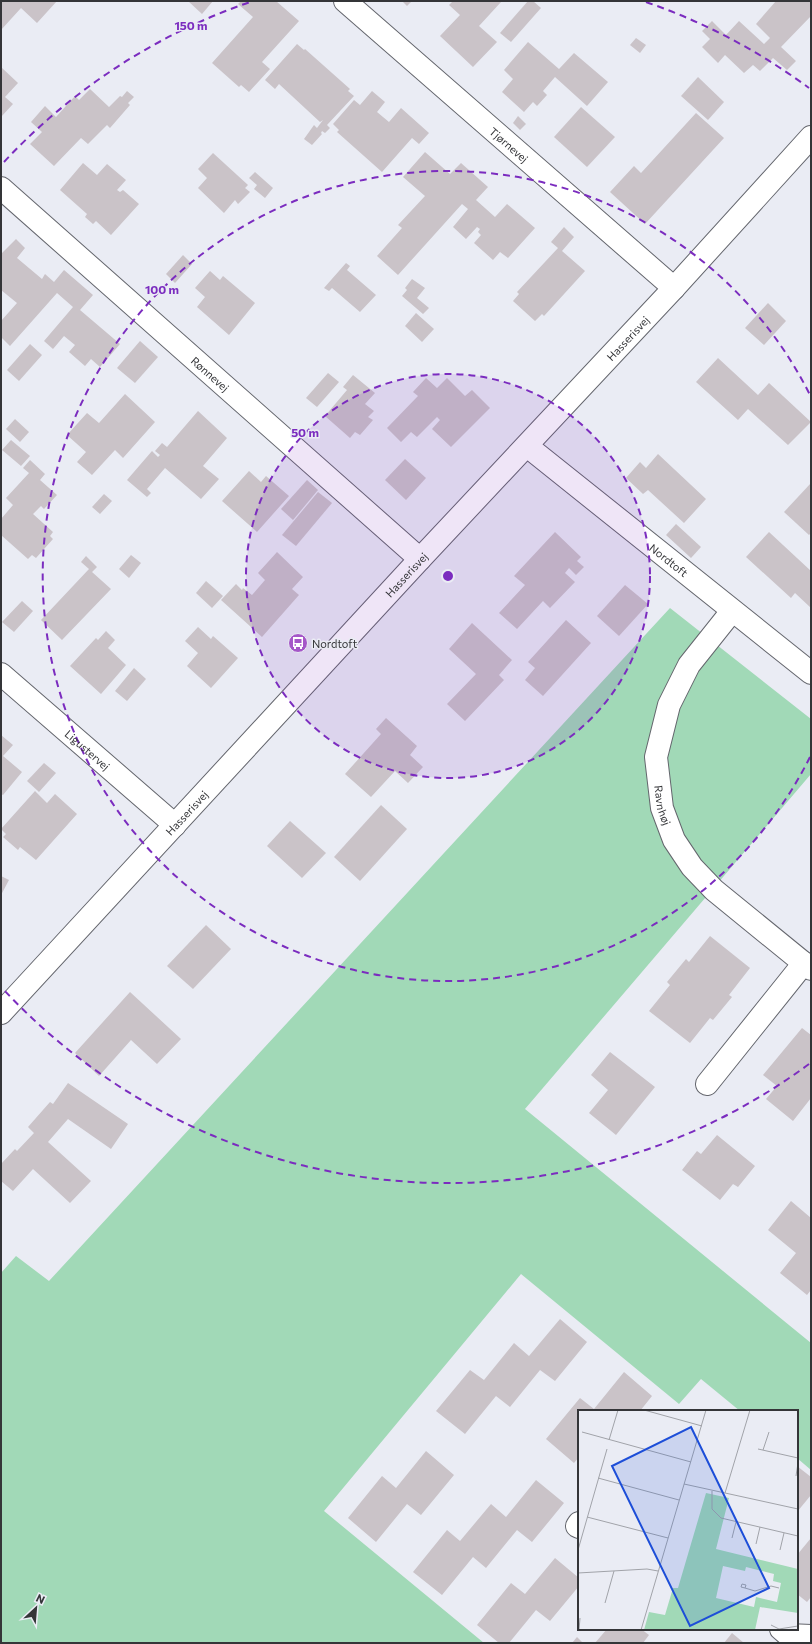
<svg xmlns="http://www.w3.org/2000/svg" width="812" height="1644" font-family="Commissioner,sans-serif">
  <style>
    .green { fill: #a1d9b7 }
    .building { fill: #cac3c8 }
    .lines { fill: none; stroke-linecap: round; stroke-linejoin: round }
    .minor-casing { stroke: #64666d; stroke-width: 24 }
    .tertiary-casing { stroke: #64666d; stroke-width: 24 }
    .minor { stroke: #fff; stroke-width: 22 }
    .tertiary { stroke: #fff; stroke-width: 22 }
    .ring { fill: none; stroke: #7b2cbf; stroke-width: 2; stroke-dasharray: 7 5 }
    .labels { text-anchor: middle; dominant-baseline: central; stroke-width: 3; stroke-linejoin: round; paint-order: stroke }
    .street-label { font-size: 11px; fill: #343538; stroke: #eaecf4 }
    .poi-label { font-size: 11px; fill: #343538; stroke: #eaecf4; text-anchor: start }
    .inset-road { fill: none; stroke: #a1a3a9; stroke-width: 1 }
    .view { fill: #1d4ed8; fill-opacity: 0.15; stroke: #1d4ed8; stroke-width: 2 }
    .inset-edge { fill: none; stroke: #343538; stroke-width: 2 }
    .centre { fill: #7b2cbf; stroke: #eaecf4; stroke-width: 2 }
    .ring-label { font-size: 12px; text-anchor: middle; font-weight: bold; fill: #7b2cbf; stroke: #eaecf4; stroke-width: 3; stroke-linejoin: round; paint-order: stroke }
  </style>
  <rect width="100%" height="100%" fill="#eaecf4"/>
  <!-- green -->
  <polygon class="green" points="670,608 811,719 811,774 525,1109 811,1343 811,1470 797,1458 797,1411 740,1411 701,1379 679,1404 521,1274 324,1511 484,1643 1,1643 1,1273 16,1256 49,1281"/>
  <!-- building -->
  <g class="building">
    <polygon points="1,1 57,1 37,23 21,8 1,30"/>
    <polygon points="188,1 213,1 202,14"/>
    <polygon points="241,1 276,1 299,21 262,62 270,69 249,92 241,85 239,87 212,63 253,17 238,4"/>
    <polygon points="402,1 412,1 407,6"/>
    <polygon points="453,1 501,2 479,26 497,42 473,67 440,36 460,15 449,5"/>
    <polygon points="528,1 533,1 541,8 511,42 500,33"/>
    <polygon points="776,1 811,1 811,16 781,47 796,61 787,70 773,58 760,71 753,65 744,73 725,55 718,63 702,47 710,39 702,31 712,21 726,35 739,21 764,44 770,38 756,24"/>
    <polygon points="636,38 646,45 640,53 630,45"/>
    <polygon points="528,42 559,69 574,53 608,82 587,106 555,77 543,91 547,95 537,106 533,102 524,112 502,92 513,79 504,70"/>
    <polygon points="297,44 304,50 305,49 350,89 348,91 354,96 327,125 330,128 325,133 322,131 321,133 322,134 312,145 304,139 314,125 317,128 323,120 320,122 279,84 275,89 265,80"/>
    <polygon points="1,67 18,83 5,97 13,104 1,117"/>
    <polygon points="698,77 724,102 708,120 681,96"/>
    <polygon points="90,89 109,107 120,96 122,97 127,91 134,97 128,103 130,105 110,128 107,125 88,144 81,138 54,166 30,144 42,132 31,122 45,106 56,117 75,96 79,100"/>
    <polygon points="372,91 385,102 377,112 389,122 401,108 429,133 419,144 412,138 382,172 337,132 339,130 333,124 354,100 360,105"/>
    <polygon points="581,107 615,137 587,167 554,137"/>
    <polygon points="696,113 724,138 645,224 610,192 634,166 641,173"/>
    <polygon points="518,116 526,124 520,130 513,123"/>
    <polygon points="425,152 450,174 461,163 488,187 476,200 495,217 507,204 535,228 508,258 500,252 493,260 474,243 481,235 478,232 480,229 477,227 466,239 453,227 468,209 462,204 398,275 377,256 402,228 398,225 425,196 403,177"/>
    <polygon points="213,153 248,185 245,188 250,192 238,204 235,200 224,213 198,188 207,178 198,169"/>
    <polygon points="83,163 97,175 107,164 126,180 117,190 120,192 123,190 139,204 111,235 96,221 93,224 85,217 87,214 60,190"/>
    <polygon points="255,172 273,188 265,198 254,189 257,185 249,178"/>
    <polygon points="564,227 574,237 562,251 585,271 544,316 542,314 535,321 513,301 519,294 517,292 558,248 551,242"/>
    <polygon points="16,239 25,248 17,258 42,279 45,274 54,282 64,270 93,295 80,310 120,344 100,367 91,359 85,366 69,352 75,345 64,336 53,349 44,341 73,307 57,293 10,346 1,337 1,321 17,303 1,290 1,254"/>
    <polygon points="183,255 192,264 175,283 166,274"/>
    <polygon points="346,263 350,266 347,270 376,295 360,312 332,288 329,291 324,288"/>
    <polygon points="210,271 220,280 223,276 255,303 229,335 197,307 205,297 195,288"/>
    <polygon points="412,279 425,288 417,298 429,308 423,314 402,296 407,290 405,288"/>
    <polygon points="768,303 786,321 764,345 745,328"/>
    <polygon points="416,313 434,329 422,342 405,326"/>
    <polygon points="140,341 158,357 135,383 117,368"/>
    <polygon points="30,344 42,355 19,381 7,370"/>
    <polygon points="718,358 758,395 769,383 811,422 788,445 748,409 738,420 696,382"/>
    <polygon points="328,373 339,382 317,407 306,398"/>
    <polygon points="353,375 375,393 365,404 374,411 368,417 373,420 360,435 355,432 350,438 325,416 347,390 343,387"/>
    <polygon points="426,378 437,388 447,378 465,396 472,390 490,408 451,447 432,429 440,420 437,417 417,437 411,432 401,442 387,428 418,396 413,392"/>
    <polygon points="125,394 155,422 123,458 115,450 92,475 77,462 86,452 67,435 87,413 99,423"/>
    <polygon points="198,411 227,438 203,466 219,479 201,499 165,468 147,489 151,493 147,497 127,480 152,451 158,457 160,455 155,451 162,443 167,447"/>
    <polygon points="15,419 29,432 20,442 6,429"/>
    <polygon points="11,440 30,456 21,466 2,450"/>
    <polygon points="658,454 706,499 684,523 648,490 643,494 626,478 640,462 646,468"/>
    <polygon points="405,459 426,478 406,500 385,480"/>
    <polygon points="30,460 45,474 40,480 57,495 44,509 41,506 33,514 53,532 50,536 53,539 36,558 32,555 28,559 1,535 1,519 13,505 6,498 29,473 23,468"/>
    <polygon points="249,471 261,482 266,476 289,496 257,532 222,501"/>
    <polygon points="307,480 318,490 293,520 281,509"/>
    <polygon points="811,483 811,533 809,535 784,512"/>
    <polygon points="318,492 332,503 296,546 282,535"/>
    <polygon points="104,494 112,501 100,514 92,507"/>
    <polygon points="676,524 701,547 691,558 666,535"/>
    <polygon points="555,532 581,557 577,561 584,567 576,575 569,568 565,573 575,582 550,608 543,601 517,629 499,613 525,585 514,576"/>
    <polygon points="769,532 811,571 811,608 795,593 791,598 746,557"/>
    <polygon points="277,552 303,577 292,589 299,595 262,637 221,600 236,584 242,590 243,588 252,595 265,580 258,573"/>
    <polygon points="131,555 141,563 129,578 119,569"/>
    <polygon points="86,556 97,567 92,572 111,589 62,640 41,620 89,569 81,562"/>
    <polygon points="206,581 223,596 212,608 196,593"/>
    <polygon points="625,585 648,604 619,636 597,616"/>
    <polygon points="22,601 33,611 14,632 2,622"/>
    <polygon points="566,620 591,643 543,696 525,680 535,668 528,662"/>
    <polygon points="472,623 512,660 499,675 504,680 465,721 447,704 476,674 449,649"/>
    <polygon points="198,627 211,639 213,636 238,658 211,688 187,666 198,653 185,641"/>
    <polygon points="106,631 115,640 108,648 126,665 101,694 70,666 96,638 98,640"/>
    <polygon points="134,668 146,679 127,701 115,691"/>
    <polygon points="386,718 417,746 410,755 423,767 408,783 395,771 371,797 345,774 381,734 376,729"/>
    <polygon points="1,735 13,745 3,756 22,772 3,795 1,794"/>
    <polygon points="44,763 56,773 39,792 27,781"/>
    <polygon points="35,791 47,803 55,794 77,814 36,860 20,847 18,850 3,837 6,834 1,829"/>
    <polygon points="381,805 407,829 360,881 334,857"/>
    <polygon points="290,821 326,853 302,878 267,846"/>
    <polygon points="1,876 9,880 1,895"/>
    <polygon points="206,925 231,949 193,989 167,966"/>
    <polygon points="710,936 750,968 729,995 732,997 713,1020 710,1018 690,1043 649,1011 670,985 667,982 686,959 689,962"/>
    <polygon points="130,992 181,1039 157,1064 131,1040 99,1076 75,1053"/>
    <polygon points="802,1028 811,1035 811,1098 793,1121 766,1099 777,1086 763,1075"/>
    <polygon points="610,1052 655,1087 616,1135 589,1113 608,1090 591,1075"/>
    <polygon points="68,1083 128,1124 111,1149 68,1119 48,1142 91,1181 70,1203 33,1169 13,1191 1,1181 1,1164 15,1149 17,1151 34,1133 28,1127 50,1102 53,1104"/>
    <polygon points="717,1135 755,1166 738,1187 733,1184 720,1200 682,1170 697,1151 701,1154"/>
    <polygon points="791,1201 811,1218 811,1290 807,1295 780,1273 796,1253 768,1230"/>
    <polygon points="560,1319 587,1342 555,1381 540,1370 510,1407 496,1396 465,1434 436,1411 470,1370 484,1380 514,1343 529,1356"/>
    <polygon points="624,1372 652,1396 640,1411 579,1411 579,1457 574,1463 546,1439 580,1398 594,1409"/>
    <polygon points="426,1451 454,1475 421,1515 407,1504 376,1542 348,1518 382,1476 396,1488"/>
    <polygon points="797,1466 811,1477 811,1495 797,1512"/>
    <polygon points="536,1480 564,1503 532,1542 517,1530 486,1568 473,1557 442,1595 413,1572 447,1530 460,1541 491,1504 506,1517"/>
    <polygon points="811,1538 811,1597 807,1602 797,1594 797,1555"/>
    <polygon points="555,1558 579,1578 579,1586 550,1621 536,1610 509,1643 499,1643 477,1625 511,1583 525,1594"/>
    <polygon points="607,1629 641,1629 649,1635 643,1643 595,1643"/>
    <polygon points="732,1633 744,1643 724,1643"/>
    <polygon points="577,1637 583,1643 572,1643"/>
  </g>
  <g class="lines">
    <defs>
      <g id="minor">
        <path id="s1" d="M345 1 674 288"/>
        <path id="s2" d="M1 188 420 559"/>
        <path id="s3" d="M527 446 811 673"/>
        <path id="s4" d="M732 611 689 665 669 705 656 757 662 808 674 840 692 867 714 890 811 969"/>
        <path id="s5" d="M1 674 175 825"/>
        <polyline points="707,1084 804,963"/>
        <polyline points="579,1523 577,1526 579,1527"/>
        <polyline points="781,1629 788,1635 811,1636"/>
      </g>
      <g id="tertiary">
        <path id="s6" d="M1 1013 420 559 674 288 811 137"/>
      </g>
    </defs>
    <!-- minor casing -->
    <use href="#minor" class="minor-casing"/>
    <!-- tertiary casing -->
    <use href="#tertiary" class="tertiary-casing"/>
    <!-- minor -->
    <use href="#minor" class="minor"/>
    <!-- tertiary -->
    <use href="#tertiary" class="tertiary"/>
  </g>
  <!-- distance rings -->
  <circle cx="448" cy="576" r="202" fill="#7b2cbf" fill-opacity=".12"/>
  <g class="ring">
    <circle cx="448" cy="576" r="202"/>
    <path d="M810 757A405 405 0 1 1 810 395"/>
    <path d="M809 1064A607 607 0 0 1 4 990M4 162A607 607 0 0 1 250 2M646 2A607 607 0 0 1 809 88"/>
  </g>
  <!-- icons -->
  <defs>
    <symbol id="bus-disc" viewBox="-11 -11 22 22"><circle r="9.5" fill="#a557c8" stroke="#eaecf4"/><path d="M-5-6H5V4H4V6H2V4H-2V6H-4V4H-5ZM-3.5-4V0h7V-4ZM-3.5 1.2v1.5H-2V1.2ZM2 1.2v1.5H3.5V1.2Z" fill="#fff"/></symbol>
  </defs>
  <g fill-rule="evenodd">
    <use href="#bus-disc" x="287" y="632" width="22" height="22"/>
  </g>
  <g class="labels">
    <!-- street labels -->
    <g class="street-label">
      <text stroke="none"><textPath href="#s1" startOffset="218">Tjørnevej</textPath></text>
      <text stroke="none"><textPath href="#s6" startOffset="921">Hasserisvej</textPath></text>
      <text stroke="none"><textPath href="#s2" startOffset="280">Rønnevej</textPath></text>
      <text stroke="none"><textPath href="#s3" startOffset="182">Nordtoft</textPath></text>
      <text stroke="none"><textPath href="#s6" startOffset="597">Hasserisvej</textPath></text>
      <text stroke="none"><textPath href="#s5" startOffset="115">Ligustervej</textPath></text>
      <text stroke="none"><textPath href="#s4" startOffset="216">Ravnhøj</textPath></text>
      <text stroke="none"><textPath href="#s6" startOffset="273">Hasserisvej</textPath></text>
    </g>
    <!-- poi labels -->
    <g class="poi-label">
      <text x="312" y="643">Nordtoft</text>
    </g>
  </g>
  <!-- overview -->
  <g transform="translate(578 1410)">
    <rect width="220" height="220" fill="#eaecf4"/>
    <path d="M128 83 151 88 138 139 220 159V203L182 197 177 220H66L71 202 87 205 95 178H100ZM145 156 167 161 168 157 196 164 195 171 203 173 199 192 178 187 176 197 138 188Z" fill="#a1d9b7" fill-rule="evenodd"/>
    <path class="inset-road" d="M66 0 124 16M4 22 113 52M31 30 40 0M180 39 220 48M185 40 191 22M218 66 220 53M20 68 101 90M106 74 220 99M134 81V99L143 108 220 126M147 83 172 0M9 107 90 128M154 128 158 112M178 134 182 117M0 140 29 39M202 140 206 123M0 163 69 159 80 161M167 178 163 177 164 174 168 175 167 178 177 181 193 176 201 178M27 193 36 161M193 215 201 219 220 216M1 220 2 208M63 220 128 0"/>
    <path class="view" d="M113 17 191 178 112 216 34 56Z"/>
    <rect width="220" height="220" class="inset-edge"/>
  </g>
  <circle cx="448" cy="576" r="6" class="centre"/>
  <g class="ring-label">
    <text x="191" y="30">150 m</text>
    <text x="162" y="294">100 m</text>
    <text x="305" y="437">50 m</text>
  </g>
  <!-- border -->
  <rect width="812" height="1644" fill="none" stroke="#343538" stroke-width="4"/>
  <!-- north arrow -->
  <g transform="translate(36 1608) rotate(26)" stroke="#eaecf4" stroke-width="3" paint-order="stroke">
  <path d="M0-3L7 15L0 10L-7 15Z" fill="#343538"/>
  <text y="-6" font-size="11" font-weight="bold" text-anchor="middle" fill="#343538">N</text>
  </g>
</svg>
